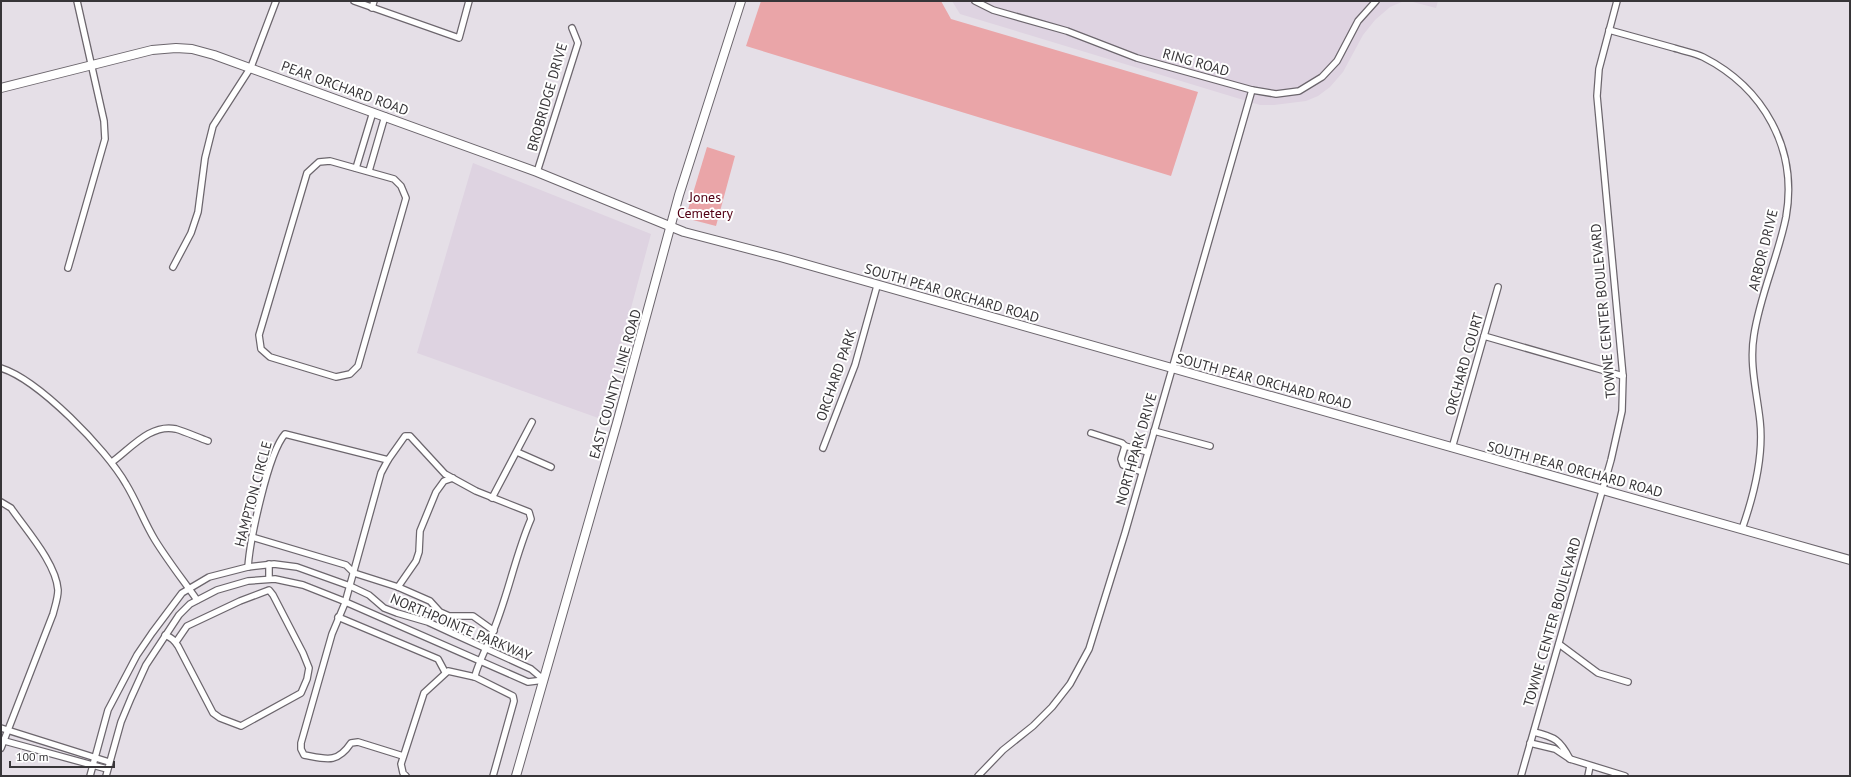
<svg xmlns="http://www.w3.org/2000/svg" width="1851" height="777" font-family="'PT Sans',sans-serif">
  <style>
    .built { fill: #ded3e1 }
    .green { fill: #eaa5a8 }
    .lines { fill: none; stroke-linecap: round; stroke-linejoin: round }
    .street-casing { stroke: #6c666d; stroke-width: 8 }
    .secondary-casing { stroke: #6c666d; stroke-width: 10 }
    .street { stroke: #fff; stroke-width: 5.5 }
    .secondary { stroke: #fff; stroke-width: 8 }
    .labels { text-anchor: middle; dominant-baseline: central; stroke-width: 4; stroke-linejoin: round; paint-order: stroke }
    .street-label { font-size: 14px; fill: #373538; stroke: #fff }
    .park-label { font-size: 14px; fill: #530014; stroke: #fff }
  </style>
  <rect width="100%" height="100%" fill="#e5dfe7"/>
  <!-- built -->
  <g class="built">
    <polygon points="952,1 1404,1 1390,7 1375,20 1363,35 1343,72 1330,87 1318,96 1306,101 1274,105 1260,105 960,14"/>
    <polygon points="1409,1 1438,1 1436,8"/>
    <polygon points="473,163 651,234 601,419 417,353"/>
  </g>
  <!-- green -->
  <g class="green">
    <polygon points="761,1 941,1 951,19 1198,92 1171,176 746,46"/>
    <polygon points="707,147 735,156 716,226 689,219 687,213"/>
  </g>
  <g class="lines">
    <defs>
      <g id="street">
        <polyline points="354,1 459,38 469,1"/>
        <polyline points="975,1 993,10 1067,31 1137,58 1252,90 1276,94 1299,91 1322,77 1337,61 1358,21 1376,1"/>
        <polyline points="372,8 374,1"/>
        <path d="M1609 30C1631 36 1652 42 1674 48 1683 51 1695 53 1703 57 1764 88 1798 149 1786 217 1778 257 1760 295 1754 335 1749 364 1757 393 1760 421 1764 457 1754 495 1742 529"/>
        <polygon points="330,161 394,179 401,186 406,198 358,366 350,374 336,377 270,357 261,349 259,335 307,173 319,162"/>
        <polyline points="356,168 373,112"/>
        <polyline points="369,171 385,116"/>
        <polyline points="537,172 578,43 572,28"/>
        <polyline points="173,267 191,233 198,212 205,158 213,126 251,67 276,1"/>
        <polyline points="68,268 105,139 104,121 77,1"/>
        <polyline points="1484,336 1623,376"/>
        <path d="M1 368C39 380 106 449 126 484 137 502 144 522 155 540 168 561 183 580 197 600"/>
        <polyline points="1154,431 1210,446"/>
        <polyline points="1091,433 1122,443 1125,446 1148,452"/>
        <polyline points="1125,446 1121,459 1123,465 1142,472"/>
        <polyline points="823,448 855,365 877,286"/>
        <polyline points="1452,448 1498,287"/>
        <polyline points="517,452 551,467"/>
        <path d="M388 460 381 473 345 603 332 634 301 743V749L304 755C326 759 337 764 351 743L358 742 403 756"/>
        <path d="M112 462C130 449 151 423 176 429 186 432 197 437 208 441"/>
        <polyline points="492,498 532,422"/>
        <path d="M1 502 11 508C26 530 56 563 58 590 58 598 55 606 53 614L1 748"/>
        <polyline points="252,537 346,565 354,573 398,587 430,601 440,612 449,616 473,616 494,631"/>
        <path d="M248 567C250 540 268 453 285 434L388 460 405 436H410L445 474 476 491 529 512 531 519C514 558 507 602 489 641 486 648 475 671 475 677"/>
        <polyline points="269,579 269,564"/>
        <polyline points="398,587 416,561 419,552 420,531 436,492 444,481 453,478"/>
        <polyline points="338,617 438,659 445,672"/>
        <path d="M165 635C172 638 174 640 178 646L213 713 220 718 241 726 301 693 307 679 309 668 303 653 273 595 269 590 240 601 187 626 176 642"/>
        <polyline points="1559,644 1598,673 1628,682"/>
        <polyline points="1,728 109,762"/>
        <polyline points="1,740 107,769"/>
        <path d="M1530 743 1555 749 1570 759C1560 740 1555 737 1534 732"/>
        <polyline points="1570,759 1625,776"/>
        <polyline points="90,776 108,710 137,655 152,633 182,593 209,577 248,567 274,564 297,567 350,586 369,595 384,608 397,613 428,622 454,634 531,669 544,680"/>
        <polyline points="106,776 121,722 131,698 146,665 179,615 190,604 217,590 248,581 275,579 303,585 341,600 528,682 544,680"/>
        <polyline points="406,776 403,773 401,764 424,693 448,671 475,677 513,696 514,701 493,776"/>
        <polyline points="978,776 1003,750 1033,726 1052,707 1070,684 1089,649 1125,533 1252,90"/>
        <polyline points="1521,776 1611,460 1622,411 1623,376 1597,96 1599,69 1617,1"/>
        <polyline points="1588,776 1590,766"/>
      </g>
      <g id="secondary">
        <polyline points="1,88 152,50 176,48 192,49 214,55 537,172 684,232 780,257 1850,560"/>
        <polyline points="516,776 617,423 679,195 741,1"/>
      </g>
    </defs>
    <!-- street casing -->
    <use href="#street" class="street-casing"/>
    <!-- secondary casing -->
    <use href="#secondary" class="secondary-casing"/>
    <!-- street -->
    <use href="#street" class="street"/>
    <!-- secondary -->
    <use href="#secondary" class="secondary"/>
  </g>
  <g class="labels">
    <!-- street labels -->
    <g class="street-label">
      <text transform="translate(1196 62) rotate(16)">RING ROAD</text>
      <text transform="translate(345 88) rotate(20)">PEAR ORCHARD ROAD</text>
      <text transform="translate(547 97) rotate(-74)">BROBRIDGE DRIVE</text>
      <text transform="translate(1763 250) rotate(-76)">ARBOR DRIVE</text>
      <text transform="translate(952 293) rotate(16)">SOUTH PEAR ORCHARD ROAD</text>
      <text transform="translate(1603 311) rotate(-95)">TOWNE CENTER BOULEVARD</text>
      <text transform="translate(1464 364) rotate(-74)">ORCHARD COURT</text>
      <text transform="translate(836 375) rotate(-71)">ORCHARD PARK</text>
      <text transform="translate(1264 381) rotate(15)">SOUTH PEAR ORCHARD ROAD</text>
      <text transform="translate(615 384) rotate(-74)">EAST COUNTY LINE ROAD</text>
      <text transform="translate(1136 449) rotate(-74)">NORTHPARK DRIVE</text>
      <text transform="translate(1575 469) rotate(15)">SOUTH PEAR ORCHARD ROAD</text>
      <text transform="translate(253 494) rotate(-75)">HAMPTON CIRCLE</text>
      <text transform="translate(1552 622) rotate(-74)">TOWNE CENTER BOULEVARD</text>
      <text transform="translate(461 627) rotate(23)">NORTHPOINTE PARKWAY</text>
    </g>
    <!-- park labels -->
    <g class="park-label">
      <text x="705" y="197">Jones<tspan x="705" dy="16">Cemetery</tspan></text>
    </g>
  </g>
  <!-- border -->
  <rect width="1851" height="777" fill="none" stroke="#373538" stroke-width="4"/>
  <!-- scale -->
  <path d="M10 761v6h104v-6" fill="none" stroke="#373538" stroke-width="2"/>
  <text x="16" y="761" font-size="12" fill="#373538" stroke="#ffffff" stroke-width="3" paint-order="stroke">100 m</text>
</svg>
